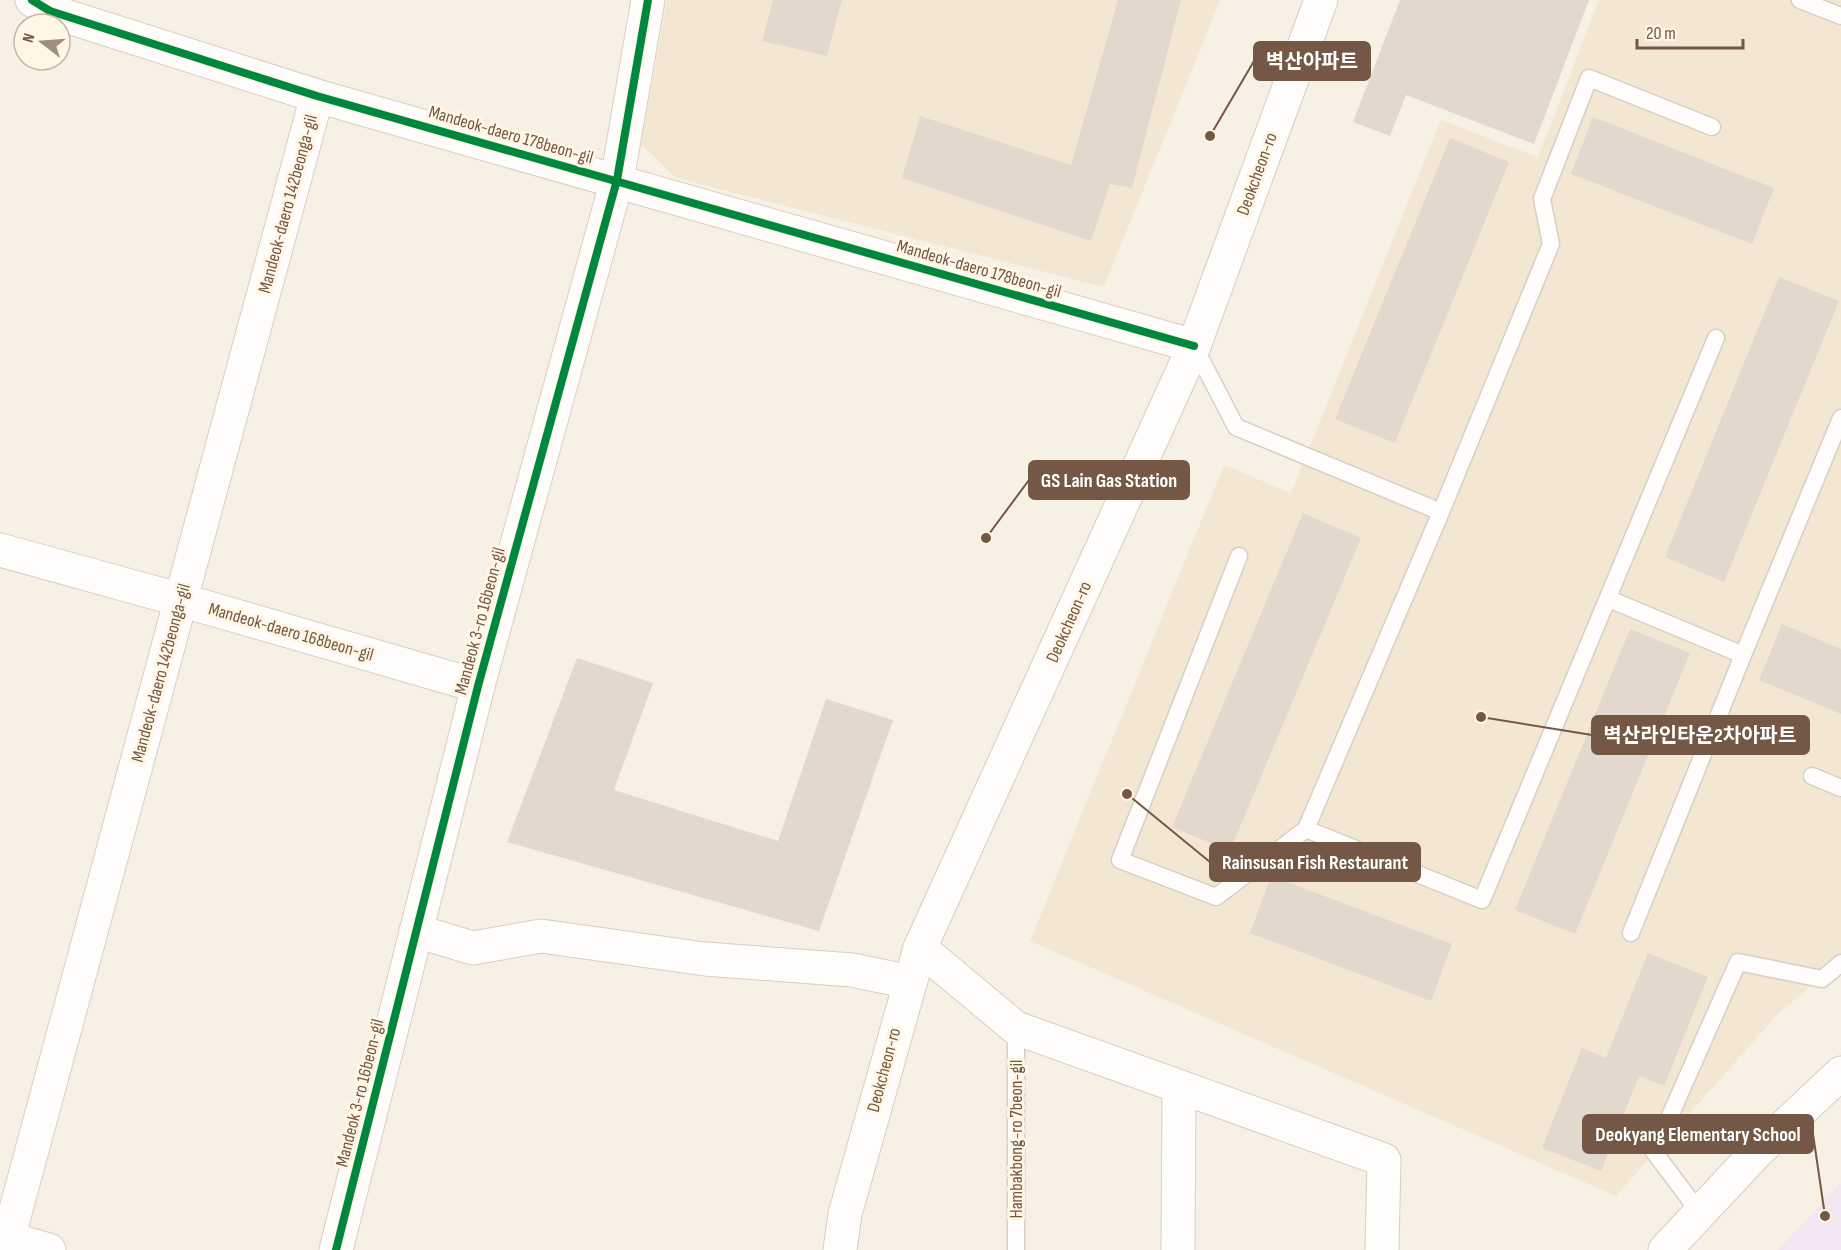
<svg xmlns="http://www.w3.org/2000/svg" width="1841" height="1250" font-family="'Sofia Sans Condensed','Noto Sans KR',sans-serif">
  <style>
    .residential { fill: #f3e7d4 }
    .education { fill: #f3e5f1 }
    .building { fill: #e3d8cd }
    .lines { fill: none; stroke-linecap: round; stroke-linejoin: round }
    .lane-casing { stroke: #d8cec4; stroke-width: 19 }
    .street-casing { stroke: #d8cec4; stroke-width: 35 }
    .secondary-casing { stroke: #d7ccc2; stroke-width: 35 }
    .lane { stroke: #fefdfb; stroke-width: 16 }
    .street { stroke: #fefdfb; stroke-width: 33 }
    .secondary { stroke: #fefdfb; stroke-width: 33 }
    .cycleway-casing { stroke: #fff6e6; stroke-width: 11 }
    .cycleway { stroke: #00873e; stroke-width: 8 }
    .labels { text-anchor: middle; dominant-baseline: central; stroke-width: 6; stroke-linejoin: round; paint-order: stroke }
    .street-label { font-size: 18px; fill: #755745; stroke: #fff6e6 }
    .leader { fill: none; stroke: #755745; stroke-width: 2 }
    .callout-dot { fill: #755745; stroke: #fff6e6; stroke-width: 2 }
    .callout { fill: #755745; stroke: #755745; stroke-width: 2 }
    .callout-label { font-size: 20px; text-anchor: middle; font-weight: bold; fill: #fff }
  </style>
  <rect width="100%" height="100%" fill="#f7f1e5"/>
  <!-- residential -->
  <g class="residential">
    <polygon points="667,0 1220,0 1104,287 676,178 641,144"/>
    <polygon points="1599,0 1841,0 1841,962 1779,1013 1616,1196 1030,941 1224,465 1291,493 1441,120 1538,157"/>
  </g>
  <!-- education -->
  <polygon class="education" points="1841,1183 1841,1250 1778,1250"/>
  <!-- building -->
  <g class="building">
    <polygon points="773,0 842,0 827,56 762,41"/>
    <polygon points="1118,0 1181,0 1132,188 1110,184 1091,241 902,178 920,116 1071,165"/>
    <polygon points="1400,0 1589,0 1534,144 1406,95 1390,136 1353,122"/>
    <polygon points="1593,117 1774,188 1752,244 1571,174"/>
    <polygon points="1450,138 1509,162 1395,443 1335,419"/>
    <polygon points="1779,277 1839,301 1724,582 1665,557"/>
    <polygon points="1303,513 1361,538 1230,851 1172,827"/>
    <polygon points="1782,624 1841,649 1841,714 1759,680"/>
    <polygon points="1630,629 1690,653 1575,934 1515,910"/>
    <polygon points="577,658 653,683 614,790 778,841 826,699 893,720 819,931 507,842"/>
    <polygon points="1271,876 1452,944 1431,1001 1250,933"/>
    <polygon points="1648,953 1708,977 1664,1086 1639,1076 1601,1171 1542,1148 1582,1048 1606,1058"/>
  </g>
  <g class="lines">
    <defs>
      <g id="lane">
        <polyline points="1800,0 1841,16"/>
        <polyline points="1194,346 1236,427 1441,512 1551,244 1542,199 1589,78 1712,127"/>
        <polyline points="1239,556 1120,860 1216,897 1306,829 1441,512"/>
        <polyline points="1609,599 1743,655 1631,933"/>
        <polyline points="1743,655 1841,418"/>
        <polyline points="1812,776 1841,788"/>
        <polyline points="1306,829 1482,900 1716,338"/>
        <polyline points="1700,1213 1654,1152 1738,962 1822,979 1841,963"/>
        <polyline points="1016,1250 1016,1028"/>
      </g>
      <g id="street">
        <polyline points="32,0 50,11 317,96 1194,346"/>
        <polyline points="0,550 181,600 478,686"/>
        <polyline points="416,931 473,948 541,936 705,959 852,970 910,982"/>
        <polyline points="920,948 1016,1028 1384,1160 1382,1250"/>
        <polyline points="0,1236 49,1250"/>
        <polyline points="5,1250 317,96"/>
        <polyline points="336,1250 478,686 617,180 648,0"/>
        <polyline points="1178,1250 1179,1087"/>
      </g>
      <g id="secondary">
        <polyline points="840,1250 845,1214 920,948 1194,346 1321,0"/>
        <polyline points="1665,1250 1758,1151 1841,1073"/>
      </g>
    </defs>
    <!-- lane casing -->
    <use href="#lane" class="lane-casing"/>
    <!-- street casing -->
    <use href="#street" class="street-casing"/>
    <!-- secondary casing -->
    <use href="#secondary" class="secondary-casing"/>
    <!-- lane -->
    <use href="#lane" class="lane"/>
    <!-- street -->
    <use href="#street" class="street"/>
    <!-- secondary -->
    <use href="#secondary" class="secondary"/>
    <defs>
      <g id="cycleway">
        <polyline points="32,0 50,11 317,96 1194,346"/>
        <polyline points="336,1250 478,686 617,180 648,0"/>
      </g>
    </defs>
    <!-- cycleway casing -->
    <use href="#cycleway" class="cycleway-casing"/>
    <!-- cycleway -->
    <use href="#cycleway" class="cycleway"/>
  </g>
  <g class="labels">
    <!-- street labels -->
    <g class="street-label">
      <text transform="translate(511 135) rotate(16)">Mandeok-daero 178beon-gil</text>
      <text transform="translate(1257 174) rotate(-70)">Deokcheon-ro</text>
      <text transform="translate(288 204) rotate(-75)">Mandeok-daero 142beonga-gil</text>
      <text transform="translate(979 269) rotate(16)">Mandeok-daero 178beon-gil</text>
      <text transform="translate(480 621) rotate(-75)">Mandeok 3-ro 16beon-gil</text>
      <text transform="translate(1069 622) rotate(-66)">Deokcheon-ro</text>
      <text transform="translate(291 632) rotate(16)">Mandeok-daero 168beon-gil</text>
      <text transform="translate(161 673) rotate(-75)">Mandeok-daero 142beonga-gil</text>
      <text transform="translate(884 1070) rotate(-75)">Deokcheon-ro</text>
      <text transform="translate(360 1093) rotate(-76)">Mandeok 3-ro 16beon-gil</text>
      <text transform="translate(1016 1139) rotate(-90)">Hambakbong-ro 7beon-gil</text>
    </g>
  </g>
  <!-- callouts -->
  <path class="leader" d="M1210 136L1254 61M986 538L1029 480M1481 717L1592 735M1127 794L1210 862M1825 1216L1813 1134"/>
  <g class="callout-dot">
    <circle cx="1210" cy="136" r="6"/>
    <circle cx="986" cy="538" r="6"/>
    <circle cx="1481" cy="717" r="6"/>
    <circle cx="1127" cy="794" r="6"/>
    <circle cx="1825" cy="1216" r="6"/>
  </g>
  <g class="callout">
    <rect x="1254" y="42" width="116" height="38" rx="6"/>
    <rect x="1029" y="461" width="160" height="38" rx="6"/>
    <rect x="1592" y="716" width="217" height="38" rx="6"/>
    <rect x="1210" y="843" width="210" height="38" rx="6"/>
    <rect x="1583" y="1115" width="230" height="38" rx="6"/>
  </g>
  <g class="callout-label">
    <text x="1312" y="68">벽산아파트</text>
    <text x="1109" y="487">GS Lain Gas Station</text>
    <text x="1700" y="742">벽산라인타운2차아파트</text>
    <text x="1315" y="869">Rainsusan Fish Restaurant</text>
    <text x="1698" y="1141">Deokyang Elementary School</text>
  </g>
  <!-- north arrow -->
  <g transform="translate(42 42) rotate(287)"><circle r="28" fill="#fff6e6" stroke="#c8b6a6" stroke-width="1.5"/>
  <path d="M0-4.5L10 22L0 15L-10 22Z" fill="#a28d7d"/>
  <text y="-9" font-size="16" font-weight="bold" text-anchor="middle" fill="#755745">N</text>
  </g>
  <!-- scale -->
  <path d="M1637 39v9h106v-9" fill="none" stroke="#755745" stroke-width="3"/>
  <text x="1646" y="39" font-size="18" fill="#755745" stroke="#fff6e6" stroke-width="4.5" paint-order="stroke">20 m</text>
</svg>
